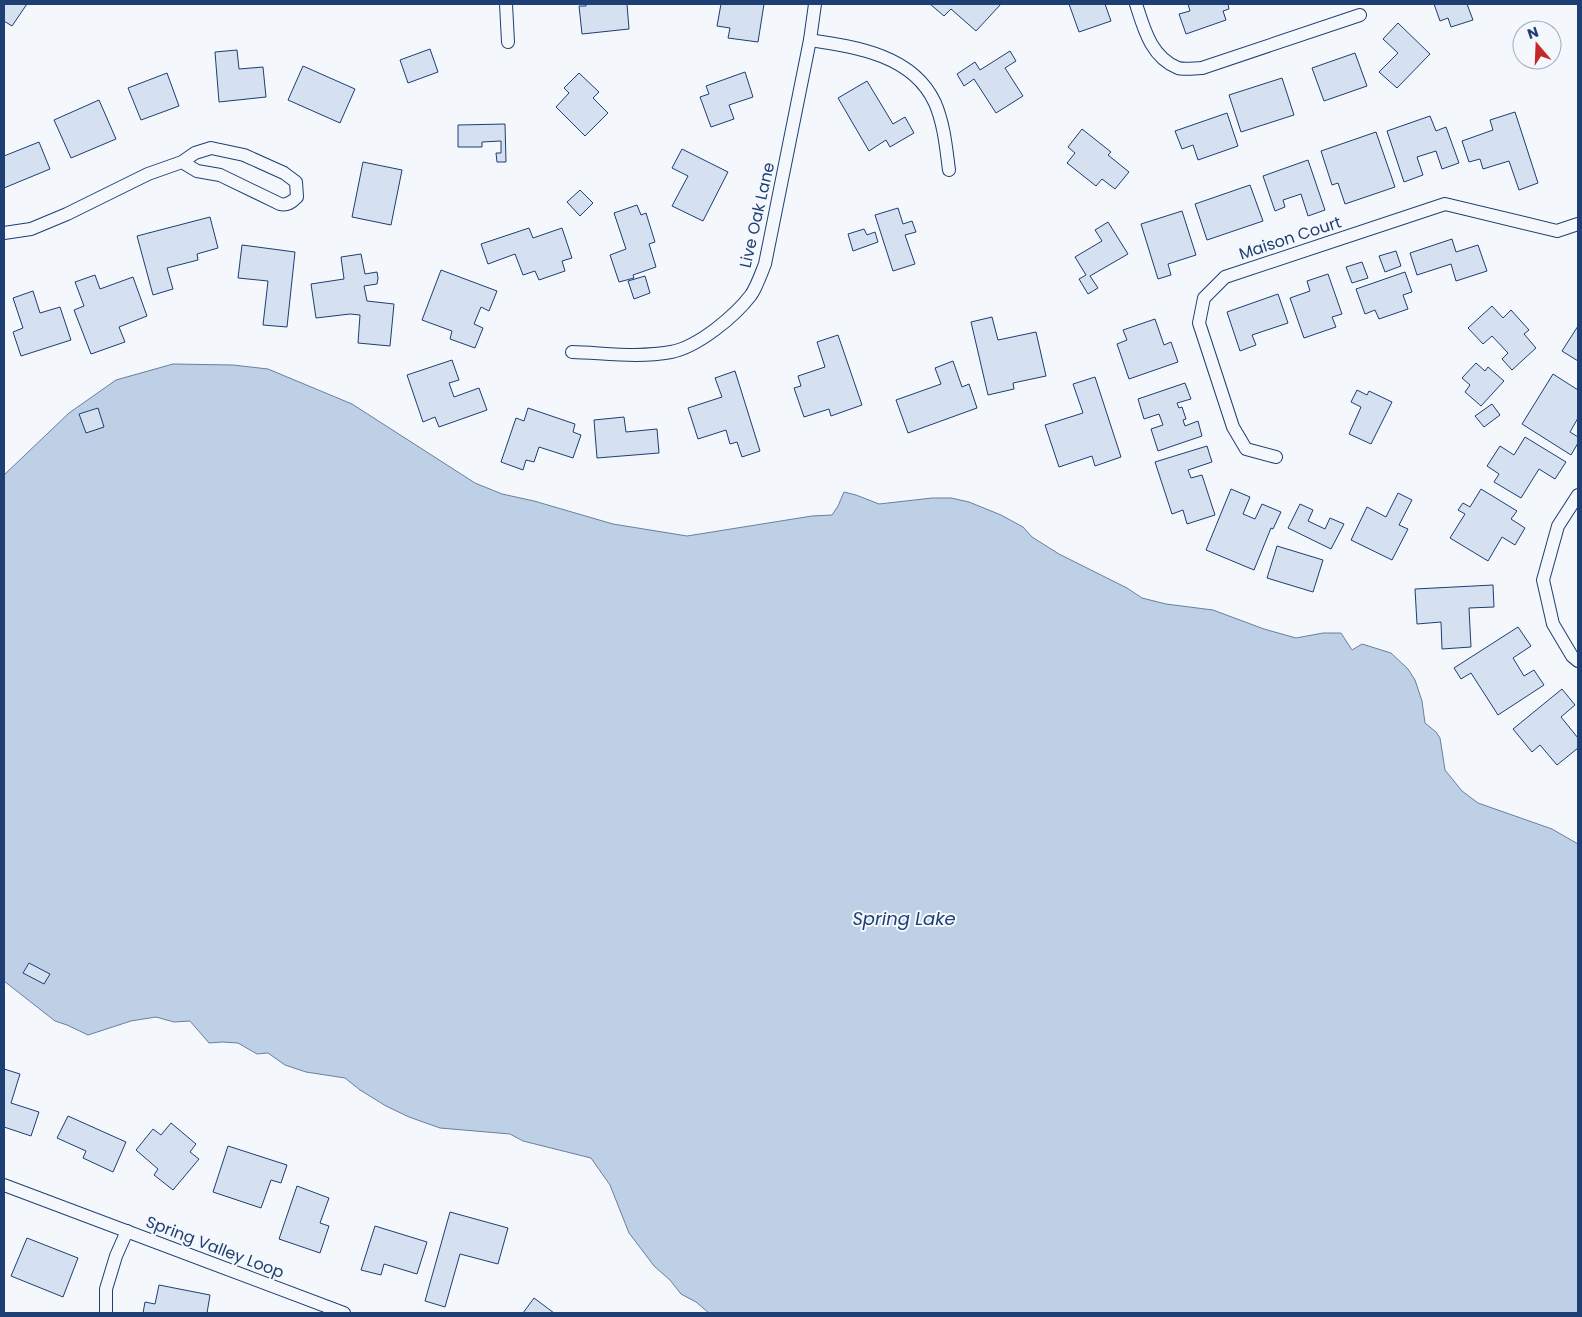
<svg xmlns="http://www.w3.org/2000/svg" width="1582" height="1317" font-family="Poppins,sans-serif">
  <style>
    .water { fill: #bed0e5; stroke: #687fa3 }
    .building { fill: #d5e0f0; stroke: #1d3f73 }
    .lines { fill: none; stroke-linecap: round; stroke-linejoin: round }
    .minor-casing { stroke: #1d3f73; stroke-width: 14 }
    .minor { stroke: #f4f7fb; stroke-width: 12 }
    .labels { text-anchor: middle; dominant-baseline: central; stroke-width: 4; stroke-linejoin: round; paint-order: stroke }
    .street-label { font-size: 16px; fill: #1d3f73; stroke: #f4f7fb }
    .water-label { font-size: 18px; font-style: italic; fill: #1d3f73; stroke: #f4f7fb }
  </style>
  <rect width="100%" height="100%" fill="#f4f7fb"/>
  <!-- water -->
  <polygon class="water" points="173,364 233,365 268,369 352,404 475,483 502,494 534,501 613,524 687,536 812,516 832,515 838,506 844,492 856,495 879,504 932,498 951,498 969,502 1001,515 1023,527 1032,537 1059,554 1127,588 1142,598 1166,604 1213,610 1264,629 1296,638 1323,633 1341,633 1352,650 1362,644 1391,653 1408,669 1415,680 1422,701 1425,723 1436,732 1440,738 1445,770 1462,791 1478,803 1552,829 1578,844 1578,1313 709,1313 696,1302 681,1294 670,1280 654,1266 642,1250 629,1233 610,1185 591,1158 523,1141 510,1134 440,1128 409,1117 386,1106 360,1090 345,1078 306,1072 285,1065 268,1053 257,1054 238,1043 222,1042 209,1043 190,1021 174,1022 156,1017 131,1021 88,1035 67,1025 55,1021 4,981 4,475 69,413 116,380"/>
  <!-- building -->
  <g class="building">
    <polygon points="4,4 27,4 12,26 4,21"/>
    <polygon points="586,4 627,4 629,29 582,34 579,6 586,6"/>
    <polygon points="721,4 764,4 758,42 728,38 730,28 717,26"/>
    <polygon points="930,4 1001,4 976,31 951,9 944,16"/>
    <polygon points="1069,4 1105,4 1111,21 1079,32"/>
    <polygon points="1188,4 1228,4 1229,9 1223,11 1226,20 1186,34 1179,14 1190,11"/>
    <polygon points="1434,4 1467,4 1473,20 1451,27 1448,18 1440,21"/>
    <polygon points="1398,23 1430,54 1397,88 1379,72 1398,53 1383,39"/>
    <polygon points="430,49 438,72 408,83 400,60"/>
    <polygon points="237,50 239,69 263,67 266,97 219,102 215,52"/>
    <polygon points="1010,51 1016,61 1005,68 1023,96 996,113 974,79 964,86 957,74 975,62 980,70"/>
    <polygon points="1355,53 1367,86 1324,101 1312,68"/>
    <polygon points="303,66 355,89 340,123 288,100"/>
    <polygon points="745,72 753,97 729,105 734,119 711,127 700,97 709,94 706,86"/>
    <polygon points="167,73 179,106 141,120 128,88"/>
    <polygon points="579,73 599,92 593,98 608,113 585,136 556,107 569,93 564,88"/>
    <polygon points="1282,78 1294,115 1241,132 1229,95"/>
    <polygon points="867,81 893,124 905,117 914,133 890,147 886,140 869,151 838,98"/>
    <polygon points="99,100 116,139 71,158 54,120"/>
    <polygon points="1515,112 1538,183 1519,190 1509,161 1483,169 1480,159 1469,162 1462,141 1493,130 1490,120"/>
    <polygon points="1227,113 1238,146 1198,160 1193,145 1182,149 1175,131"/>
    <polygon points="1430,116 1436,131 1446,127 1459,163 1442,169 1436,151 1417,157 1423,175 1404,182 1387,131"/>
    <polygon points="505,124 506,162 497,162 496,153 501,153 501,141 482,142 482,147 458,147 458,125"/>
    <polygon points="1082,129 1111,152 1108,155 1129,172 1115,189 1102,179 1096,186 1067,163 1075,153 1068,147"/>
    <polygon points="1376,132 1395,187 1345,204 1338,183 1332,185 1321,151"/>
    <polygon points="39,142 50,169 4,188 4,156"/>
    <polygon points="682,149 728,172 703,221 672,206 688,176 672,168"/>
    <polygon points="1308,160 1325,210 1308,216 1301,194 1283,200 1285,207 1275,211 1263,176"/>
    <polygon points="363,162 402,170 391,225 352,217"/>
    <polygon points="1250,185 1263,221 1207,240 1195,204"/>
    <polygon points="580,190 593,203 580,216 567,202"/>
    <polygon points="637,205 641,215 646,213 655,242 649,244 656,267 633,275 634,278 619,282 610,255 626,249 614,213"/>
    <polygon points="898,208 903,224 912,221 916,232 905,235 915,264 893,271 875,215"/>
    <polygon points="1182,211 1196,255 1168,264 1171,275 1158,279 1141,224"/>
    <polygon points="210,217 218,248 197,254 198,260 167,268 173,289 153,295 137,236"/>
    <polygon points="1108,222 1128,254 1090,276 1098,288 1088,294 1079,279 1086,275 1075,257 1102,241 1095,230"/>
    <polygon points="529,228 533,238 562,228 572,258 562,261 565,271 539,280 535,271 523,275 515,254 488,264 481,244"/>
    <polygon points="864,229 867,235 875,232 878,242 853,251 848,234"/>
    <polygon points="1452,239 1456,252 1478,245 1487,271 1456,281 1451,264 1417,275 1410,253"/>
    <polygon points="242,245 295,252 287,327 263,325 268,281 238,278"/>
    <polygon points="1396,251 1401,266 1385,272 1379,256"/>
    <polygon points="361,254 365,274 377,272 378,278 377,284 364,286 367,301 394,304 390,346 358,343 360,315 350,314 316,318 311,284 344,279 341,257"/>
    <polygon points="1362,262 1368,278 1352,283 1346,267"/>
    <polygon points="441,270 497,291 489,311 481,307 474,324 483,328 475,348 450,339 452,331 422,320"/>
    <polygon points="1405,272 1412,292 1403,295 1408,309 1379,319 1375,310 1365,314 1356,289"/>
    <polygon points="1328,274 1342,314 1332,317 1336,327 1304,338 1290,298 1310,291 1307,281"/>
    <polygon points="95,275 100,289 133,277 147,316 119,327 125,342 91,354 74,310 84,306 75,282"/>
    <polygon points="645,276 650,293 634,299 628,281"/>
    <polygon points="33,291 40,313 60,307 71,340 21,356 13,332 23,328 13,298"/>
    <polygon points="1278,294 1288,323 1252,335 1256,345 1240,351 1227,312"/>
    <polygon points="1492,306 1503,318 1511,310 1529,330 1524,334 1536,348 1512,370 1502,359 1508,353 1492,336 1483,344 1468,328"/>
    <polygon points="992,317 998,340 1036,332 1046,376 1013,383 1014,389 988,395 971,322"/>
    <polygon points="1155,319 1164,345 1171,342 1178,362 1129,379 1117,344 1127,340 1123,330"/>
    <polygon points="1578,326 1578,361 1562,351"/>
    <polygon points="838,335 862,405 831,416 829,409 804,417 794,388 801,386 798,376 825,367 817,342"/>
    <polygon points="452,360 459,380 449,383 454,397 479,388 487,410 439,427 435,417 423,422 407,375"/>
    <polygon points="953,361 962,387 969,384 977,408 908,433 896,400 941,384 935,368"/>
    <polygon points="1476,363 1485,371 1488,367 1504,381 1481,406 1465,392 1470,385 1462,378"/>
    <polygon points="735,371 760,451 742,457 737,442 730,444 726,430 698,439 688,408 722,397 715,378"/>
    <polygon points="1553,374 1578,390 1578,418 1570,432 1578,437 1578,443 1571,455 1522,424"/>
    <polygon points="1095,377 1121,457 1095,466 1092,456 1059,467 1045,425 1083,413 1073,384"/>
    <polygon points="1185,383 1191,399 1177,403 1179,408 1182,407 1186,419 1183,420 1185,426 1198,421 1202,436 1158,451 1151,429 1163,425 1159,414 1144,419 1138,399"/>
    <polygon points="1357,390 1367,395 1369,391 1392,402 1371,444 1349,434 1361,407 1351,402"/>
    <polygon points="1492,404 1500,415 1484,427 1475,416"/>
    <polygon points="98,408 104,427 86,433 79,414"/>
    <polygon points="528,408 575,424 573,432 581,435 573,458 539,447 534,462 526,460 523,470 501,462 516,418 524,421"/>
    <polygon points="624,417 626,432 657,429 659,453 597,458 594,420"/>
    <polygon points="1525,437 1566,462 1555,479 1539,469 1521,498 1494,482 1499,474 1487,466 1500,446 1514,455"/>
    <polygon points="1207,446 1212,462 1188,470 1191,478 1202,475 1215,515 1187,524 1183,510 1172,514 1155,462"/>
    <polygon points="1231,489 1250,497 1243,514 1255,519 1262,504 1281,512 1273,529 1271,528 1254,570 1206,550"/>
    <polygon points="1481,489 1517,511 1511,519 1525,528 1515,545 1502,537 1488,561 1450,538 1465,514 1458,510 1463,503 1470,507"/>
    <polygon points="1398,493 1412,500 1399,525 1408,529 1392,560 1351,540 1367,507 1386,517"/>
    <polygon points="1300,504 1313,510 1308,521 1325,529 1330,518 1344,524 1331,549 1288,528"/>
    <polygon points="1277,546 1323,560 1313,592 1267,578"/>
    <polygon points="1493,585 1494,607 1469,608 1471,647 1442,649 1441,622 1417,624 1415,589"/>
    <polygon points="1518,627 1531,646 1513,658 1524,676 1534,670 1544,685 1498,715 1471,673 1461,679 1454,668"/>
    <polygon points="1562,689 1575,705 1561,717 1578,738 1578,748 1557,765 1540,745 1532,752 1513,729"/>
    <polygon points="29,963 50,974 44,984 23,973"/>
    <polygon points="4,1069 20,1074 11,1103 39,1112 31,1136 4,1127"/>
    <polygon points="68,1116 126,1142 113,1172 83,1158 86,1151 57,1138"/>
    <polygon points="171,1123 196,1144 190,1152 199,1159 173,1190 154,1175 158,1169 136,1150 153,1129 161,1135"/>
    <polygon points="228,1146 287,1165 281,1183 271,1180 261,1208 213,1192"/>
    <polygon points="297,1186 329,1198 320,1223 329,1226 320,1253 279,1239"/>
    <polygon points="450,1212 508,1228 498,1264 460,1254 445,1307 425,1301"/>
    <polygon points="375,1226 427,1242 417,1274 384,1264 381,1275 361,1270"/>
    <polygon points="27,1238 78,1258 63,1297 11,1276"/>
    <polygon points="159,1285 210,1295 207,1313 143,1313 145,1302 155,1304"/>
    <polygon points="534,1298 554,1313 523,1313"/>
  </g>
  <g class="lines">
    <defs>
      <g id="minor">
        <polyline points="506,4 508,42"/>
        <path d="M1136 4C1144 29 1151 57 1178 68 1184 70 1195 68 1202 68L1360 15"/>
        <path d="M810 40C856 47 913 55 935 103 944 124 946 147 949 170"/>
        <path d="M4 233 31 229 67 214 148 174 182 162 195 153 211 148 244 155 284 173 296 182 297 197C292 202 287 206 280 204L220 175 197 171 182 162"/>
        <path d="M572 352C605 353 639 358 671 352 698 347 735 316 751 295 757 286 761 274 765 264L810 40 815 4"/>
        <polyline points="1276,457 1246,449 1233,427 1199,323 1204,298 1225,277 1445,204 1557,231 1578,224"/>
        <polyline points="1578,495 1558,526 1543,580 1553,624 1572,656 1578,661"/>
        <polyline points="4,1185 344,1313"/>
        <polyline points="106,1313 106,1289 116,1256 127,1231"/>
      </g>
    </defs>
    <!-- minor casing -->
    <use href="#minor" class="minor-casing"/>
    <!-- minor -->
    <use href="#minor" class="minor"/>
  </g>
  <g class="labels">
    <!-- street labels -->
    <g class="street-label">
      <text transform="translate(757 215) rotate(-77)">Live Oak Lane</text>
      <text transform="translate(1290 238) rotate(-18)">Maison Court</text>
      <text transform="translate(215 1247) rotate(21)">Spring Valley Loop</text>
    </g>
    <!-- water labels -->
    <g class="water-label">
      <text x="904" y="918">Spring Lake</text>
    </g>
  </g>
  <!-- border -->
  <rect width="1582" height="1317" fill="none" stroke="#1d3f73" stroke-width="10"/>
  <!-- north arrow -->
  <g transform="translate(1537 45) rotate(341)"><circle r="24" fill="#f4f7fb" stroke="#9eadc5"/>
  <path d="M0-4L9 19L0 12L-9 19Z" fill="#c62828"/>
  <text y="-8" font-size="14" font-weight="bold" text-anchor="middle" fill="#1d3f73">N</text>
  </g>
</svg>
